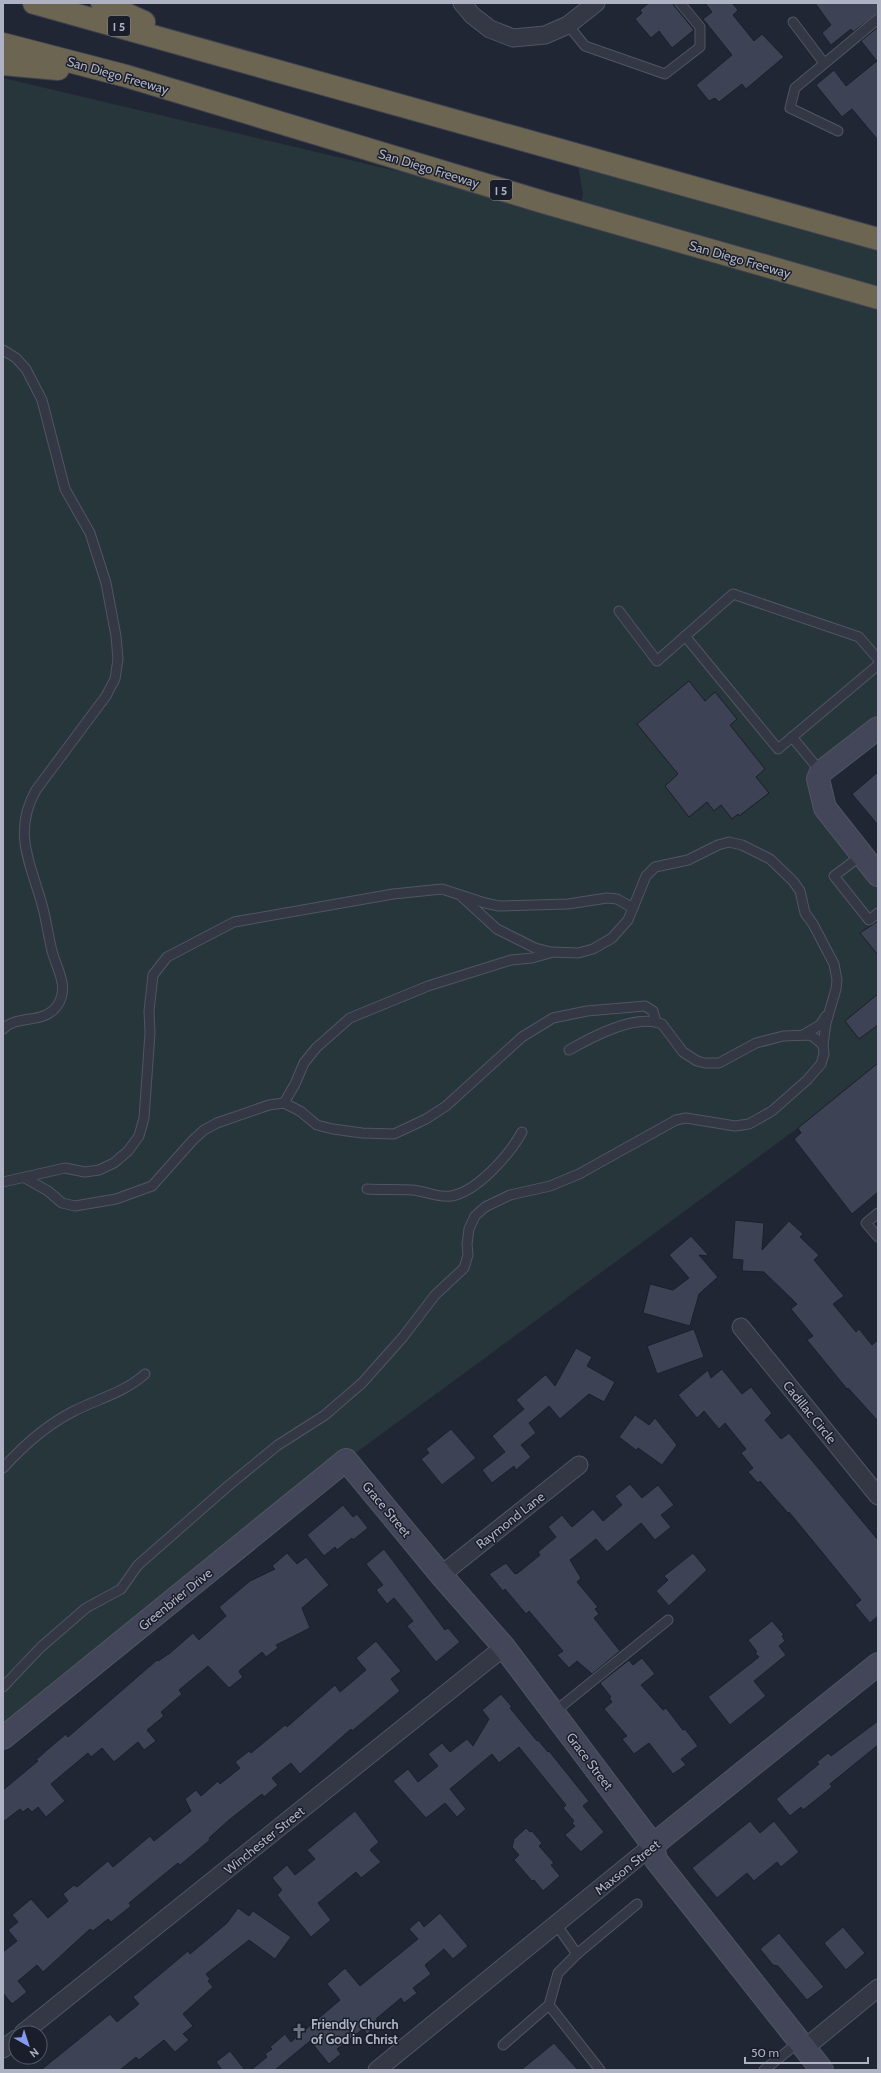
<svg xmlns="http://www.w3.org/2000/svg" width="881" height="2073" font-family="Cabin,sans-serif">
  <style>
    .green { fill: #27363a }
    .building { fill: #3d4355; stroke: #1c1f2c }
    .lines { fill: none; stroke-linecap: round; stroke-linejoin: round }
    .lane-casing { stroke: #515563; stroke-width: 11 }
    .street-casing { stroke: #515563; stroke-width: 19 }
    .secondary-casing { stroke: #515563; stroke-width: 24 }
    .highway-casing { stroke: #3f4250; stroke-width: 24 }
    .lane { stroke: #343845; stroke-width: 9 }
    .street { stroke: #343845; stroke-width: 17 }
    .secondary { stroke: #424658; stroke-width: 22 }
    .highway { stroke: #6b6552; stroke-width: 22 }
    .labels { text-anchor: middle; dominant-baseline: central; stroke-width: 3; stroke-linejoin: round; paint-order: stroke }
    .shield { fill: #1a1d2a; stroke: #828594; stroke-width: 1 }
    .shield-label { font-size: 12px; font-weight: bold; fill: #aeb2c2 }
    .street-label { font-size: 13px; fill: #aeb2c2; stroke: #1a1d2a }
    .poi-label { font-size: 13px; font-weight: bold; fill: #aeb2c2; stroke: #1a1d2a; text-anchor: start }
  </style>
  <rect width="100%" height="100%" fill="#212634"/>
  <!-- green -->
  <polygon class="green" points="3,78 579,214 583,194 577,160 878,234 878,731 822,782 878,874 878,1069 346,1460 3,1739"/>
  <!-- building -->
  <g class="building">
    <polygon points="649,3 672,3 694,30 672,48 659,31 651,38 635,19 642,13 640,10"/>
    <polygon points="705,3 732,3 738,10 733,15 754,41 762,34 784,57 746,89 742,84 719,102 715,98 709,101 696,85 732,55 703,19 712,12"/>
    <polygon points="815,3 878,3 878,13 853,32 851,29 831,45 822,33 831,25"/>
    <polygon points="878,27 878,140 852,109 842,117 816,85 834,70 846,86 877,61 861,41"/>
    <polygon points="689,681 705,701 715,692 737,719 730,725 765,769 756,777 769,793 739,816 738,814 732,819 721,805 714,811 707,802 689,817 665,786 678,774 637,724"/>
    <polygon points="878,772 878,825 852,794"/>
    <polygon points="878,921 878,955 860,933"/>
    <polygon points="878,994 878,1025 859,1039 845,1021"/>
    <polygon points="878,1063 878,1192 852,1214 794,1139 801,1133 798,1128"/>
    <polygon points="735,1220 764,1223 762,1250 789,1221 803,1234 800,1237 819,1255 814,1260 844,1296 833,1304 856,1332 859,1329 872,1345 878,1340 878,1421 848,1388 847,1389 807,1340 813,1336 791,1309 797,1304 764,1272 742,1271 743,1260 732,1259"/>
    <polygon points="691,1236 709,1256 699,1255 718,1277 699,1294 690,1326 643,1313 650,1284 673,1290 689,1278 669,1255"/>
    <polygon points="694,1329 704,1357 657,1374 647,1346"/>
    <polygon points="576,1348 592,1357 587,1366 615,1382 604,1402 589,1394 560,1419 549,1406 529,1423 536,1433 521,1445 531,1457 516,1470 514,1466 492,1483 482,1470 505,1452 492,1436 524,1409 516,1400 544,1376 546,1375 555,1386"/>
    <polygon points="722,1369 742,1394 751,1387 772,1413 765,1420 781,1439 789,1433 878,1540 878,1616 870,1623 855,1605 861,1600 826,1557 789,1512 788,1513 760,1481 758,1483 748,1472 753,1468 741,1453 746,1449 725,1423 719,1429 704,1411 697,1418 678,1395 708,1370 711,1378"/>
    <polygon points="635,1415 649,1425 655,1418 677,1445 662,1465 638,1448 636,1450 619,1437"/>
    <polygon points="451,1429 476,1458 442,1485 421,1459 429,1453 426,1449"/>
    <polygon points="630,1484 642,1498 658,1485 674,1505 661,1515 671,1527 655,1540 641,1523 607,1552 596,1539 570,1560 581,1578 577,1582 598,1607 595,1609 599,1614 594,1618 620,1651 592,1674 577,1661 569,1668 557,1655 563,1651 529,1611 526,1614 505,1589 503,1591 489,1574 506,1563 515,1574 518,1573 540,1555 538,1552 556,1537 548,1527 562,1515 572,1527 593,1509 603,1521 622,1505 615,1496"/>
    <polygon points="343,1505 353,1517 357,1514 368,1528 353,1540 352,1538 337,1550 335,1547 324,1556 307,1535"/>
    <polygon points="384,1549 445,1630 448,1628 460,1642 436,1662 407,1626 413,1621 394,1598 387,1604 376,1590 383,1585 366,1564"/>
    <polygon points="287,1553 297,1564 306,1557 329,1585 302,1608 310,1628 276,1645 278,1648 266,1657 262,1652 240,1670 239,1672 243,1677 229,1688 208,1666 179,1690 182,1694 161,1712 164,1716 147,1730 156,1741 144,1750 138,1742 114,1762 102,1748 91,1757 88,1753 51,1784 65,1801 46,1817 38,1807 32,1812 28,1808 23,1812 20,1809 3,1822 3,1790 38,1761 36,1760 47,1750 66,1734 68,1737 157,1660 158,1661 170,1653 193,1633 199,1640 226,1616 219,1607 250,1581 275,1569 272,1566"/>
    <polygon points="693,1553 707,1570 669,1606 656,1591 668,1580 664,1576"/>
    <polygon points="772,1621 784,1635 782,1636 785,1641 779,1646 786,1655 754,1681 766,1696 730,1725 708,1697 759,1657 755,1653 757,1652 748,1640"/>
    <polygon points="376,1641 401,1671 391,1679 400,1691 352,1731 351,1729 300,1774 291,1763 272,1778 278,1785 264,1797 262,1794 229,1820 209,1838 210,1840 180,1865 178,1863 129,1903 131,1906 111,1922 108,1919 93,1931 90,1929 43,1972 37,1965 18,1981 27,1992 12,2004 3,1993 3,1952 17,1941 8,1930 18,1922 12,1915 31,1899 48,1918 68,1901 63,1894 74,1885 77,1887 108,1861 113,1867 150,1836 154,1841 191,1811 185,1799 196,1790 201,1796 218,1781 220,1784 240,1768 235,1762 249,1751 251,1753 285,1725 287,1727 335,1685 340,1692 366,1670 356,1658"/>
    <polygon points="642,1658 655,1674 641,1685 663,1710 666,1708 683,1730 685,1729 698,1746 681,1759 686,1765 673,1774 649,1743 634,1754 622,1739 627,1736 604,1709 612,1702 609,1698 611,1697 600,1683 629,1660 633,1665"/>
    <polygon points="501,1694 512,1707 510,1708 537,1741 538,1740 548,1752 549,1751 589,1801 583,1806 604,1832 581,1852 565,1835 575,1826 572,1823 574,1821 563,1808 566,1805 519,1747 499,1763 492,1754 450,1789 466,1809 457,1817 445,1803 426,1818 393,1781 408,1769 418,1782 438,1766 428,1754 442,1743 450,1752 467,1739 473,1746 489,1719 482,1710"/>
    <polygon points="878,1721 878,1745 830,1784 832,1787 803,1810 801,1807 790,1816 776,1799 819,1764 817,1762 828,1753 831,1756"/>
    <polygon points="355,1811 379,1842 370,1850 381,1862 361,1878 356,1872 318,1903 331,1920 311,1937 277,1895 282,1890 272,1878 287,1865 295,1875 315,1859 307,1850"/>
    <polygon points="750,1821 760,1833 774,1821 799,1852 781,1867 777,1862 754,1881 747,1873 717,1898 692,1868"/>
    <polygon points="526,1828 530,1832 532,1831 542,1843 539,1846 554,1863 551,1865 560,1876 543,1891 534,1880 532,1881 514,1860 519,1855 512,1847 514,1839"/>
    <polygon points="238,1908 249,1916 253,1911 291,1937 275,1959 249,1940 206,1974 210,1979 208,1981 213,1987 183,2014 193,2026 183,2034 189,2040 175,2052 164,2040 139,2060 136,2057 120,2070 41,2070 110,2014 117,2022 139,2004 133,1997 188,1951 190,1954 227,1923"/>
    <polygon points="440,1913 468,1946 453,1959 444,1949 425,1965 431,1974 413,1988 417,1993 404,2003 401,1998 376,2019 379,2023 367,2034 363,2029 337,2049 341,2054 329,2064 310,2041 275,2070 251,2070 267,2057 265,2054 272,2049 270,2047 285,2034 291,2042 340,2000 327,1984 345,1968 360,1986 418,1939 409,1929 419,1920 424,1927"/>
    <polygon points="843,1927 865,1953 846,1970 824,1943"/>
    <polygon points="779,1933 824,1987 807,2000 778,1966 773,1965 760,1949"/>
    <polygon points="554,2043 578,2070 521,2070"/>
    <polygon points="230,2051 245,2070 222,2070 216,2062"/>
  </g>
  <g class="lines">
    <defs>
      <g id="lane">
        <polyline points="793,22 824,63"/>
        <polyline points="568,25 585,46 665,74 700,47 700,27 680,3"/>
        <polyline points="838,131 790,108 795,88 878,19"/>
        <path d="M3 350 16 358 26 369 42 400 65 489 90 533 106 583 116 636 118 659 115 679 106 696 36 790C13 831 29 860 41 901 46 917 48 935 52 951 57 970 70 987 57 1006 43 1025 18 1014 3 1029"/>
        <polyline points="619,611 657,661 733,594 859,637 878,659"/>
        <polyline points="685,636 778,749 878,665"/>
        <polyline points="792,737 821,772"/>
        <polyline points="862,855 834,876 869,920 878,913"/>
        <polyline points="462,897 497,929 535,948 551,952"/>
        <polyline points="803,1035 820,1025 826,1016"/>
        <path d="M569 1050C592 1037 636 1013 662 1024L683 1052 697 1061 705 1063H719L756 1043 783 1036 810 1035 815 1038 823 1045"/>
        <polyline points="25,1178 48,1191 62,1203 75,1206 116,1199 152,1186 193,1140 204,1130 217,1123 269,1105 284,1103 300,1111 317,1125 333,1129 362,1133 394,1134 426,1119 446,1106 522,1037 553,1018 587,1011 645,1006 653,1011 656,1022"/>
        <polyline points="3,1182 65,1168 85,1172 99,1170 114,1163 128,1151 139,1136 144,1118 150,1033 149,1011 153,975 167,957 234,922 393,894 442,889 485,903 499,906 568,904 607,898 617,899 633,908"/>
        <path d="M367 1189C382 1190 397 1189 412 1190 426 1191 438 1198 451 1196 477 1192 510 1154 522 1132"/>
        <polyline points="878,1213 866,1223 878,1237"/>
        <path d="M3 1468C23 1446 45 1426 72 1412 97 1399 124 1393 145 1374"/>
        <polyline points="3,1687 41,1647 86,1608 121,1589 138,1565 228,1486 278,1445 325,1415 362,1383 403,1337 435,1295 464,1268 468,1255 467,1244 469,1229 475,1216 485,1207 510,1195 550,1186 579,1174 676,1120 686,1118 735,1126 749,1124 772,1111 807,1080 821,1064 824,1054 823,1045 826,1023 836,989 837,980 834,964 813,924 805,913 800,891 793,881 770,859 742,845 729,842 718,845 688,860 655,867 646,876 628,920 612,938 593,949 578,953 553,952 532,958 511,960 428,986 350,1018 316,1048 304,1063 295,1084 284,1103"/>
        <polyline points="553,1713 668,1620"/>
        <polyline points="556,1924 577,1954"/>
        <polyline points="503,2045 549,2005"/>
        <polyline points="600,2070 549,2005 558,1973 577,1954 637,1904"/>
        <polyline points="764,2070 799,2042"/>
      </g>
      <g id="street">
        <polyline points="462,3 472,15 490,29 513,38 545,35 568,25 596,3"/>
        <polyline points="741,1327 878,1496"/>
        <polyline points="441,1575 579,1465"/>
        <polyline points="23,2033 504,1647"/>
        <polyline points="805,2048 878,1988"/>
        <polyline points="3,2049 16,2039"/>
        <polyline points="377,2070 653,1845"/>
      </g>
      <g id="secondary">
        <polyline points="878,728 821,772 818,779 825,808 878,875"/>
        <polyline points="3,1738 346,1460 441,1575 504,1647 653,1845 656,1860 822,2070"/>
        <polyline points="653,1845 878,1664"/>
      </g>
      <g id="highway">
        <polyline points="34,3 878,239"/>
        <polyline points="102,3 144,22"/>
        <polyline points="3,44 126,76 546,203 878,298"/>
        <polyline points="3,64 58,69"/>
      </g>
    </defs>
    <!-- lane casing -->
    <use href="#lane" class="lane-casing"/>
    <!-- street casing -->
    <use href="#street" class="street-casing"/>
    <!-- secondary casing -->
    <use href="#secondary" class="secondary-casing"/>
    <!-- highway casing -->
    <use href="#highway" class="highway-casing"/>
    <!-- lane -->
    <use href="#lane" class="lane"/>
    <!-- street -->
    <use href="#street" class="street"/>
    <!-- secondary -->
    <use href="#secondary" class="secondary"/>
    <!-- highway -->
    <use href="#highway" class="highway"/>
  </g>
  <!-- icons -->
  <defs>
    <symbol id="church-bare" viewBox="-9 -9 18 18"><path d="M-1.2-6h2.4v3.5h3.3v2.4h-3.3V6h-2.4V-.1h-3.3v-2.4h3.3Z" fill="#6b7280" stroke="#1a1d2a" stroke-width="2.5" paint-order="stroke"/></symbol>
  </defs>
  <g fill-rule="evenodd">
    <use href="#church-bare" x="288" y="2020" width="22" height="22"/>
  </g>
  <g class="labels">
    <!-- shield labels -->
    <g class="shield">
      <rect x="108" y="16" width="22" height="20" rx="3"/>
      <rect x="490" y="180" width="22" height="20" rx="3"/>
    </g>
    <g class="shield-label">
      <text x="119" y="26">I 5</text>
      <text x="501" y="190">I 5</text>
    </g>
    <!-- street labels -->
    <g class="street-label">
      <text transform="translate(118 75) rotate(16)">San Diego Freeway</text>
      <text transform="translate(429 168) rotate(17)">San Diego Freeway</text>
      <text transform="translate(740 259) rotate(16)">San Diego Freeway</text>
      <text transform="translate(810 1412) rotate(51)">Cadillac Circle</text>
      <text transform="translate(387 1509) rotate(50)">Grace Street</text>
      <text transform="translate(510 1520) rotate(-38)">Raymond Lane</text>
      <text transform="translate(175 1599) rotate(-39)">Greenbrier Drive</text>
      <text transform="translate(590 1761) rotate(53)">Grace Street</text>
      <text transform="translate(264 1840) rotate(-39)">Winchester Street</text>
      <text transform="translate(627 1867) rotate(-39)">Maxson Street</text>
    </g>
    <!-- poi labels -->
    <g class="poi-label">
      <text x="311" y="2024">Friendly Church<tspan x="311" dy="15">of God in Christ</tspan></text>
    </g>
  </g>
  <!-- border -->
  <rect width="881" height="2073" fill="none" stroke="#aeb2c2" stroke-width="8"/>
  <!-- north arrow -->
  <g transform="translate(28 2045) rotate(141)"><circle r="19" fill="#1a1d2a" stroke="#555967"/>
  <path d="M0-3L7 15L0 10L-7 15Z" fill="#869bef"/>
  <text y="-6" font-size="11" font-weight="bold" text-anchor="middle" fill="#aeb2c2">N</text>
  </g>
  <!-- scale -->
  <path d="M745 2057v6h123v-6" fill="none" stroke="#aeb2c2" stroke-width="2"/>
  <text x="751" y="2057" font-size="12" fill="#aeb2c2" stroke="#1a1d2a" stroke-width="3" paint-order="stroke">50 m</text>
</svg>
